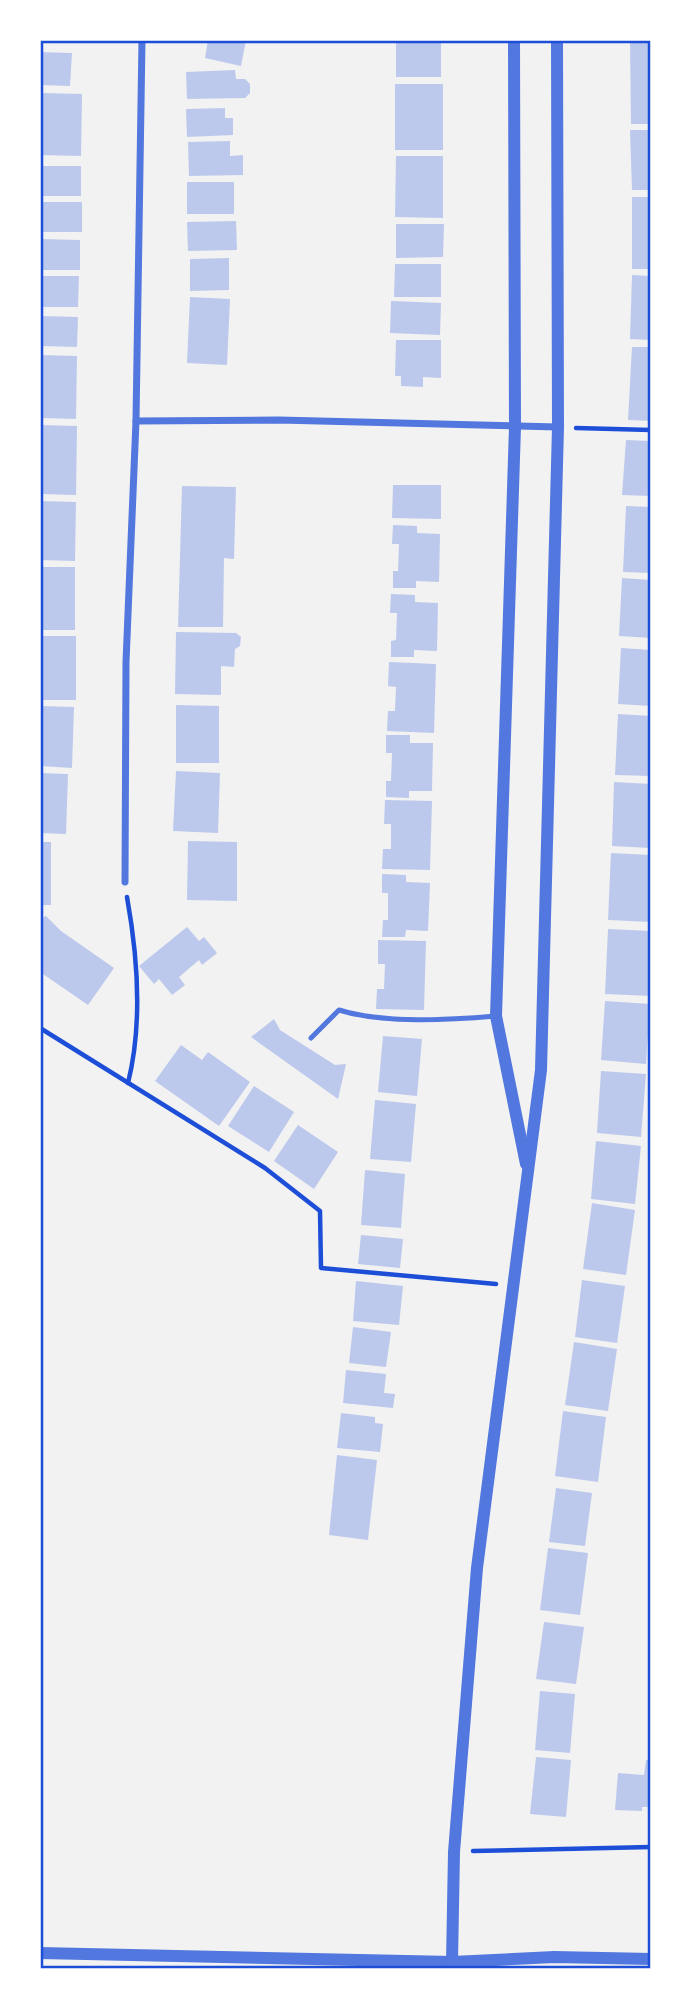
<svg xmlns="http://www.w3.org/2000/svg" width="691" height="2009" font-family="Barlow,sans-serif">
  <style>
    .building { fill: #bdc9ec }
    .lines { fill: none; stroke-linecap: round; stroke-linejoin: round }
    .path { stroke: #1d4ed8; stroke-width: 4.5 }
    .service { stroke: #5277de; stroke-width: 5 }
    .minor { stroke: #5277de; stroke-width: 7 }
    .tertiary { stroke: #5277de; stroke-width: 12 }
    .neatline { fill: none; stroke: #1d4ed8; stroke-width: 2.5 }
  </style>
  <rect width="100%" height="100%" fill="#f2f2f2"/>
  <!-- building -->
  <g class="building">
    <polygon points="208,40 246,40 241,66 205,58"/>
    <rect x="396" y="40" width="45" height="37"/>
    <polygon points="630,40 651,40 651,124 631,124"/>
    <polygon points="40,52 72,53 70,86 40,85"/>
    <polygon points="235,70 236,79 245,79 250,84 250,93 245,98 187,99 186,72"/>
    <rect x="395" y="84" width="48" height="66"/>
    <polygon points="43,93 82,94 81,156 40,155"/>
    <polygon points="225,108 225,118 233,118 233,135 187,137 186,109"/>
    <polygon points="630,130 651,130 651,190 632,190"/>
    <polygon points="230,141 230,156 243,155 243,175 189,176 188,142"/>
    <polygon points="396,156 443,156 443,218 395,217"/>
    <rect x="40" y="166" width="41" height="30"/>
    <rect x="187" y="182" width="47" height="32"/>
    <rect x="632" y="197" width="19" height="72"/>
    <rect x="40" y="202" width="42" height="30"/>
    <polygon points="236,221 237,250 188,251 187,222"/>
    <polygon points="396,224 444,224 443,257 396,258"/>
    <polygon points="40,239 80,240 80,270 40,270"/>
    <polygon points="229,258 229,290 190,291 190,259"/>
    <polygon points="395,264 441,264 441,297 394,297"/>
    <polygon points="632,275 651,276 651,340 630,339"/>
    <polygon points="40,276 79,276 78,307 40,307"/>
    <polygon points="190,297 230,299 227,365 187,363"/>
    <polygon points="391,301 441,303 440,335 390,333"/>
    <polygon points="40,316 78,317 77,347 40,346"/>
    <polygon points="396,340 441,340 441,378 423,377 423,387 401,386 401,376 395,376"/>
    <polygon points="632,347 651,347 651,421 628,420"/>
    <polygon points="40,355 77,356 76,419 40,418"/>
    <polygon points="40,425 77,426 76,495 40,494"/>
    <polygon points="626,440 651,441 651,496 622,495"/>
    <polygon points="393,485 441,485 441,519 392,518"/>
    <polygon points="182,486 236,487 234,559 224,558 223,627 178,627"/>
    <polygon points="40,501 76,502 75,561 40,560"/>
    <polygon points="626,506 651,507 651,573 623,572"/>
    <polygon points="393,525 417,526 417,533 440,534 439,582 416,581 416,588 393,588 393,571 398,571 399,544 392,544"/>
    <rect x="40" y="567" width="35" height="63"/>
    <polygon points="622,578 651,580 651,638 619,636"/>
    <polygon points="391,594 415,595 415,602 438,603 437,651 414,650 414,657 391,657 391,641 396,640 397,613 390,613"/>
    <polygon points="176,632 236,633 241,637 240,646 235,649 234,667 221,666 221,695 175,694"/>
    <rect x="40" y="636" width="36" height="64"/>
    <polygon points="621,648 651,650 651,706 618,704"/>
    <polygon points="389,662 436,664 434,733 387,731 388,711 395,711 396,687 388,686"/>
    <polygon points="176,705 219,706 219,763 176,763"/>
    <polygon points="40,706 74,707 72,768 40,766"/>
    <polygon points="618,714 651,716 651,776 615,775"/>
    <polygon points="386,735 410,735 410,743 433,743 432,791 409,791 409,798 386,797 386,781 391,781 392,753 386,753"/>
    <polygon points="176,771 220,773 218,833 173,831"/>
    <polygon points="40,773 68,774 66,834 40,833"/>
    <polygon points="614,782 651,784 651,848 612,846"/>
    <polygon points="385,800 432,801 430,870 382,869 383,849 391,849 391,824 384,824"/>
    <polygon points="188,841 237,842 237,901 187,900"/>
    <rect x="40" y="842" width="11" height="63"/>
    <polygon points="611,853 651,855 651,922 608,920"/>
    <polygon points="382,874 406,875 406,882 430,883 428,931 406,930 405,937 382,937 383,920 388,920 388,893 382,893"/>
    <polygon points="46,916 61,931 114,968 88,1005 40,972 40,919"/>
    <polygon points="187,927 199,941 204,937 217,953 202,965 199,960 179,977 185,985 172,995 159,979 154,984 139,966"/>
    <polygon points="608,929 651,931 651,996 605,994"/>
    <polygon points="378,940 426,941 424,1010 376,1009 377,989 384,989 385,964 378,964"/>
    <polygon points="605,1001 650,1004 646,1064 601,1060"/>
    <polygon points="274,1019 280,1030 335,1065 346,1064 338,1099 251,1037"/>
    <polygon points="383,1036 422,1039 417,1096 378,1092"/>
    <polygon points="181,1045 202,1060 208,1052 250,1082 219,1126 155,1081"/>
    <polygon points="601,1071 646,1074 641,1137 597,1133"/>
    <polygon points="254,1086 294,1112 269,1152 228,1126"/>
    <polygon points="375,1100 416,1104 411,1162 370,1159"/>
    <polygon points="298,1125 338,1152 314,1189 274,1161"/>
    <polygon points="596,1141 641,1146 635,1204 591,1199"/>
    <polygon points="365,1170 405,1174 401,1228 361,1225"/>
    <polygon points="592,1203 635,1210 626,1275 583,1269"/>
    <polygon points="361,1235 403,1239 400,1268 358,1264"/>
    <polygon points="582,1280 625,1286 617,1343 575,1337"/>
    <polygon points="356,1281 403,1286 399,1325 353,1321"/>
    <polygon points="353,1327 391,1332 386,1367 349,1363"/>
    <polygon points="574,1342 617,1349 608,1411 565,1405"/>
    <polygon points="346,1370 386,1374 384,1393 395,1394 393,1408 343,1403"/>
    <polygon points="563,1411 606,1417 598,1482 555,1476"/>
    <polygon points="341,1413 375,1417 375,1423 383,1424 380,1452 337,1448"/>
    <polygon points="337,1455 377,1460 368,1540 329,1535"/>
    <polygon points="556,1488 592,1493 585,1546 549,1542"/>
    <polygon points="548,1548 588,1553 580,1615 540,1610"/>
    <polygon points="544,1622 584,1627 576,1684 536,1679"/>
    <polygon points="540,1691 575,1694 570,1753 535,1750"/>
    <polygon points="536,1757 571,1760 566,1817 530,1814"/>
    <polygon points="646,1760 651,1760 651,1807 642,1807 642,1811 615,1810 618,1773 644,1775"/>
  </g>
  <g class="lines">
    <!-- path -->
    <g class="path">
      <polyline points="576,428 651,430"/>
      <path d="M127 897C138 958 143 1023 128 1083"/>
      <polyline points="40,1028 265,1168 320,1211 321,1268 496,1284"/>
      <polyline points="473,1851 651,1847"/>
    </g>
    <!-- service -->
    <path class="service" d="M311 1038 339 1010C384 1024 449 1020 496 1016"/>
    <!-- minor -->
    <g class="minor">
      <polyline points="136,421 279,420 558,427"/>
      <polyline points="125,882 126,662 136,421 142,40"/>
    </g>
    <!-- tertiary -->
    <g class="tertiary">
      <polyline points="514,40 515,427 496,1016 526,1164"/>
      <polyline points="40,1953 452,1962 554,1957 651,1959"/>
      <polyline points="452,1962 454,1852 477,1568 541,1070 558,427 557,40"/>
    </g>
  </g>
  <!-- border -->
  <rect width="691" height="2009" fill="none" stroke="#ffffff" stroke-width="84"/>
  <rect x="42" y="42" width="607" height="1925" class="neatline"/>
</svg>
